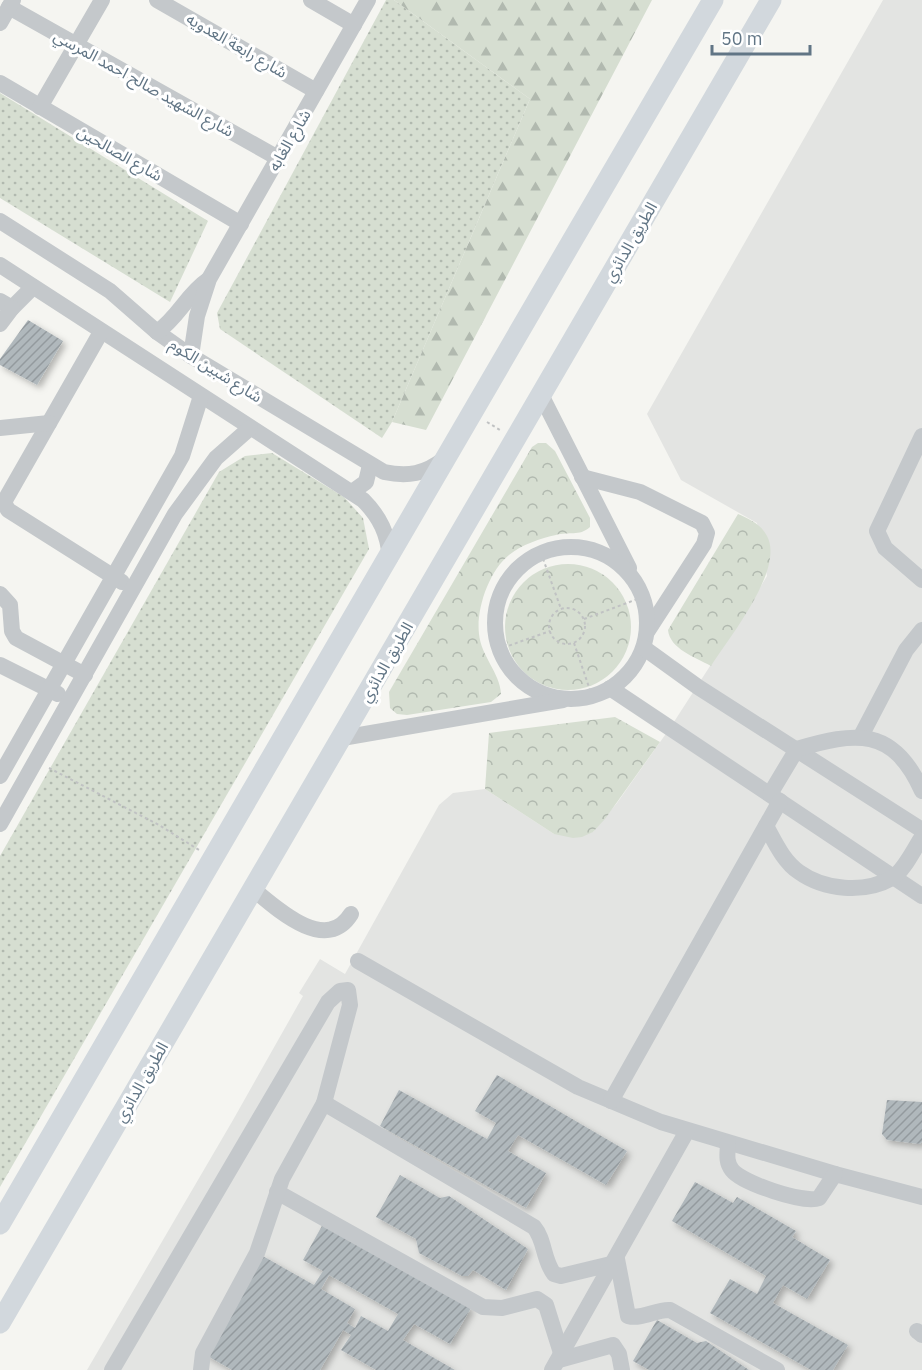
<svg xmlns="http://www.w3.org/2000/svg" width="922" height="1370" font-family="'IBM Plex Sans','Noto Sans Arabic',sans-serif">
  <style>
    .built { fill: #e3e4e2 }
    .grass { fill: url(#grass-dots) }
    .forest { fill: url(#forest-firs) }
    .park { fill: url(#park-crowns) }
    .building { fill: url(#building-hatch); fill-rule: evenodd; filter: url(#shadow) }
    .lines { fill: none; stroke-linecap: round; stroke-linejoin: round }
    .path { stroke: #c0c2c3; stroke-width: 2; stroke-dasharray: 3 3; stroke-linecap: butt }
    .minor { stroke: #c4c8cb; stroke-width: 16 }
    .major { stroke: #d2d8dd; stroke-width: 21 }
    .labels { text-anchor: middle; dominant-baseline: central; stroke-width: 6; stroke-linejoin: round; paint-order: stroke }
    .street-label { font-size: 16px; fill: #617585; stroke: #fff }
  </style>
  <defs>
    <pattern id="grass-dots" width="8" height="8" patternUnits="userSpaceOnUse" patternTransform="scale(1.5)"><rect width="8" height="8" fill="#d6ded1"/><path d="M2 2h.1M6 6h.1" fill="none" stroke="#b1b9af" stroke-width="1.8" stroke-linecap="round"/></pattern>
    <pattern id="forest-firs" width="22" height="20" patternUnits="userSpaceOnUse" patternTransform="scale(1.5)"><rect width="22" height="20" fill="#d6ded1"/><path d="M5 1l3.5 6h-7zM16 11l3.5 6h-7z" fill="#b1b9af"/></pattern>
    <pattern id="park-crowns" width="20" height="18" patternUnits="userSpaceOnUse" patternTransform="scale(1.5)"><rect width="20" height="18" fill="#d6ded1"/><path d="M2 6a3 3 0 1 1 6 0M12 15a3 3 0 1 1 6 0" fill="none" stroke="#b1b9af"/></pattern>
    <pattern id="building-hatch" width="6" height="6" patternUnits="userSpaceOnUse" patternTransform="scale(1.5)"><rect width="6" height="6" fill="#b0b8bc"/><path d="M-1 1l2-2M0 6l6-6M5 7l2-2" fill="none" stroke="#939a9e"/></pattern>
    <filter id="shadow"><feDropShadow dx="3.5" dy="3.5" stdDeviation="3" flood-color="#0004"/></filter>
  </defs>
  <rect width="100%" height="100%" fill="#f5f5f1"/>
  <!-- built -->
  <polygon class="built" points="883,0 922,0 922,1370 87,1370 233,1120 303,996 299,993 320,959 345,974 439,805 453,793 485,789 554,834 593,832 617,803 670,728 752,601 767,576 757,523 681,480 647,414"/>
  <!-- grass -->
  <g class="grass">
    <polygon points="386,0 394,0 530,99 392,422 382,438 220,329 217,313"/>
    <polygon points="0,93 208,221 170,302 0,198"/>
    <polygon points="272,453 344,497 363,518 369,549 0,1187 0,856 219,472 245,456"/>
  </g>
  <!-- forest -->
  <polygon class="forest" points="394,0 652,0 426,430 392,422 530,99"/>
  <!-- park -->
  <g class="park">
    <path d="M538 443H546L555 451 590 518V527C579 537 569 531 556 535 541 538 521 545 509 555 489 571 476 609 479 634 481 656 500 673 501 694L491 702 407 715 397 714 390 708 389 692 532 447Z"/>
    <path d="M738 514C749 519 761 524 767 536 785 569 729 638 711 666 695 657 670 649 668 630Z"/>
    <circle cx="568" cy="627" r="63"/>
    <polygon points="615,717 660,742 605,819 593,832 582,837 573,838 554,834 485,789 489,733"/>
  </g>
  <!-- building -->
  <g class="building">
    <polygon points="28,320 63,341 37,385 0,365 0,359"/>
    <polygon points="497,1075 627,1151 606,1185 518,1135 508,1151 546,1173 526,1208 380,1126 399,1090 487,1139 496,1123 475,1111"/>
    <polygon points="887,1100 922,1102 922,1142 920,1144 887,1140 882,1134"/>
    <polygon points="400,1175 440,1198 449,1196 528,1249 506,1290 473,1270 468,1276 462,1276 419,1253 416,1239 376,1217"/>
    <polygon points="695,1182 733,1203 737,1197 796,1231 792,1237 830,1260 807,1299 783,1285 773,1303 848,1345 833,1370 811,1370 710,1313 730,1279 757,1294 766,1276 672,1221"/>
    <path d="M323 1224 471 1308 450 1344 414 1324 403 1340 455 1370H376L341 1350 351 1335 343 1330 320 1370H232L204 1354 261 1255 314 1285 323 1271 303 1260ZM329 1275 398 1314 388 1331 361 1316 355 1328 347 1323 355 1309 321 1289Z"/>
    <polygon points="657,1320 697,1343 706,1341 749,1370 649,1370 633,1361"/>
  </g>
  <g class="lines">
    <!-- path -->
    <g class="path">
      <polyline points="487,422 500,430"/>
      <polyline points="541,553 561,609"/>
      <circle cx="567" cy="626" r="18"/>
      <polyline points="584,619 643,597"/>
      <polyline points="498,642 508,646 550,631"/>
      <polyline points="574,643 592,696"/>
      <polyline points="49,768 159,825 199,850"/>
    </g>
    <!-- minor -->
    <g class="minor">
      <polyline points="157,0 316,91"/>
      <polyline points="311,0 354,25"/>
      <polyline points="9,7 278,158"/>
      <polyline points="0,23 13,0"/>
      <polyline points="0,83 241,224"/>
      <polyline points="40,107 102,0"/>
      <path d="M0 221 110 291 157 332 191 356 384 472C408 477 425 474 444 459"/>
      <path d="M0 265 363 500C380 517 388 534 390 558"/>
      <polyline points="0,301 12,308 33,287"/>
      <polyline points="0,324 12,308"/>
      <polyline points="101,332 4,502 8,510 122,582"/>
      <path d="M157 332C178 318 187 294 208 280"/>
      <polyline points="191,356 197,316 209,279 368,0"/>
      <polyline points="541,395 629,568"/>
      <polyline points="0,428 49,423"/>
      <polyline points="922,436 877,531 885,548 922,580"/>
      <polyline points="582,477 640,492 702,523 707,533 704,544 647,632"/>
      <polyline points="352,492 366,482 370,465"/>
      <circle cx="571" cy="623" r="76"/>
      <polyline points="0,594 10,605 12,631 16,638 85,675"/>
      <polyline points="644,648 698,687 922,830"/>
      <polyline points="0,665 58,694"/>
      <polyline points="610,688 922,896"/>
      <polyline points="861,736 906,650 922,630"/>
      <polyline points="342,738 563,700"/>
      <polyline points="0,776 182,456 201,396"/>
      <path d="M770 794 797 749C855 732 893 726 922 791"/>
      <polyline points="0,824 175,514 216,458 250,428"/>
      <path d="M766 826C775 842 783 861 799 872 824 890 864 894 892 878 904 871 914 849 922 837"/>
      <path d="M253 889C278 910 326 954 351 914"/>
      <polyline points="358,961 578,1087 661,1122 835,1174 922,1197"/>
      <polyline points="611,1101 780,801"/>
      <path d="M324 1103 534 1227C545 1240 543 1260 554 1274L561 1276 615 1263"/>
      <path d="M728 1143C728 1152 725 1161 732 1170 742 1183 804 1204 819 1198L835 1174"/>
      <polyline points="277,1192 483,1307 502,1308 537,1299 546,1305 562,1356"/>
      <path d="M617 1259 628 1316C642 1320 656 1309 670 1310L777 1370"/>
      <polyline points="917,1331 922,1335"/>
      <polyline points="559,1360 613,1345 619,1354 622,1370"/>
      <polyline points="112,1370 328,1002 340,991 348,990 350,1005 324,1103 282,1179 257,1253 203,1353 201,1370"/>
      <polyline points="552,1370 687,1131"/>
    </g>
    <!-- major -->
    <g class="major">
      <path d="M0 1224C239 816 474 407 713 0"/>
      <polyline points="0,1323 771,0"/>
    </g>
  </g>
  <g class="labels">
    <!-- street labels -->
    <g class="street-label">
      <text transform="translate(237 45) rotate(30)">شارع رابعة العدويه</text>
      <text transform="translate(144 83) rotate(29)">شارع الشهيد صالح احمد المرسي</text>
      <text transform="translate(289 140) rotate(-60)">شارع الغابه</text>
      <text transform="translate(120 153) rotate(30)">شارع الصالحين</text>
      <text transform="translate(630 242) rotate(-60)">الطريق الدائري</text>
      <text transform="translate(216 370) rotate(32)">شارع شبين الكوم</text>
      <text transform="translate(386 662) rotate(-60)">الطريق الدائري</text>
      <text transform="translate(141 1082) rotate(-60)">الطريق الدائري</text>
    </g>
  </g>
  <!-- scale -->
  <path d="M712 45v9h98v-9" fill="none" stroke="#617585" stroke-width="3"/>
  <text x="721" y="45" font-size="18" fill="#617585" stroke="#ffffff" stroke-width="4.5" paint-order="stroke">50 m</text>
</svg>
